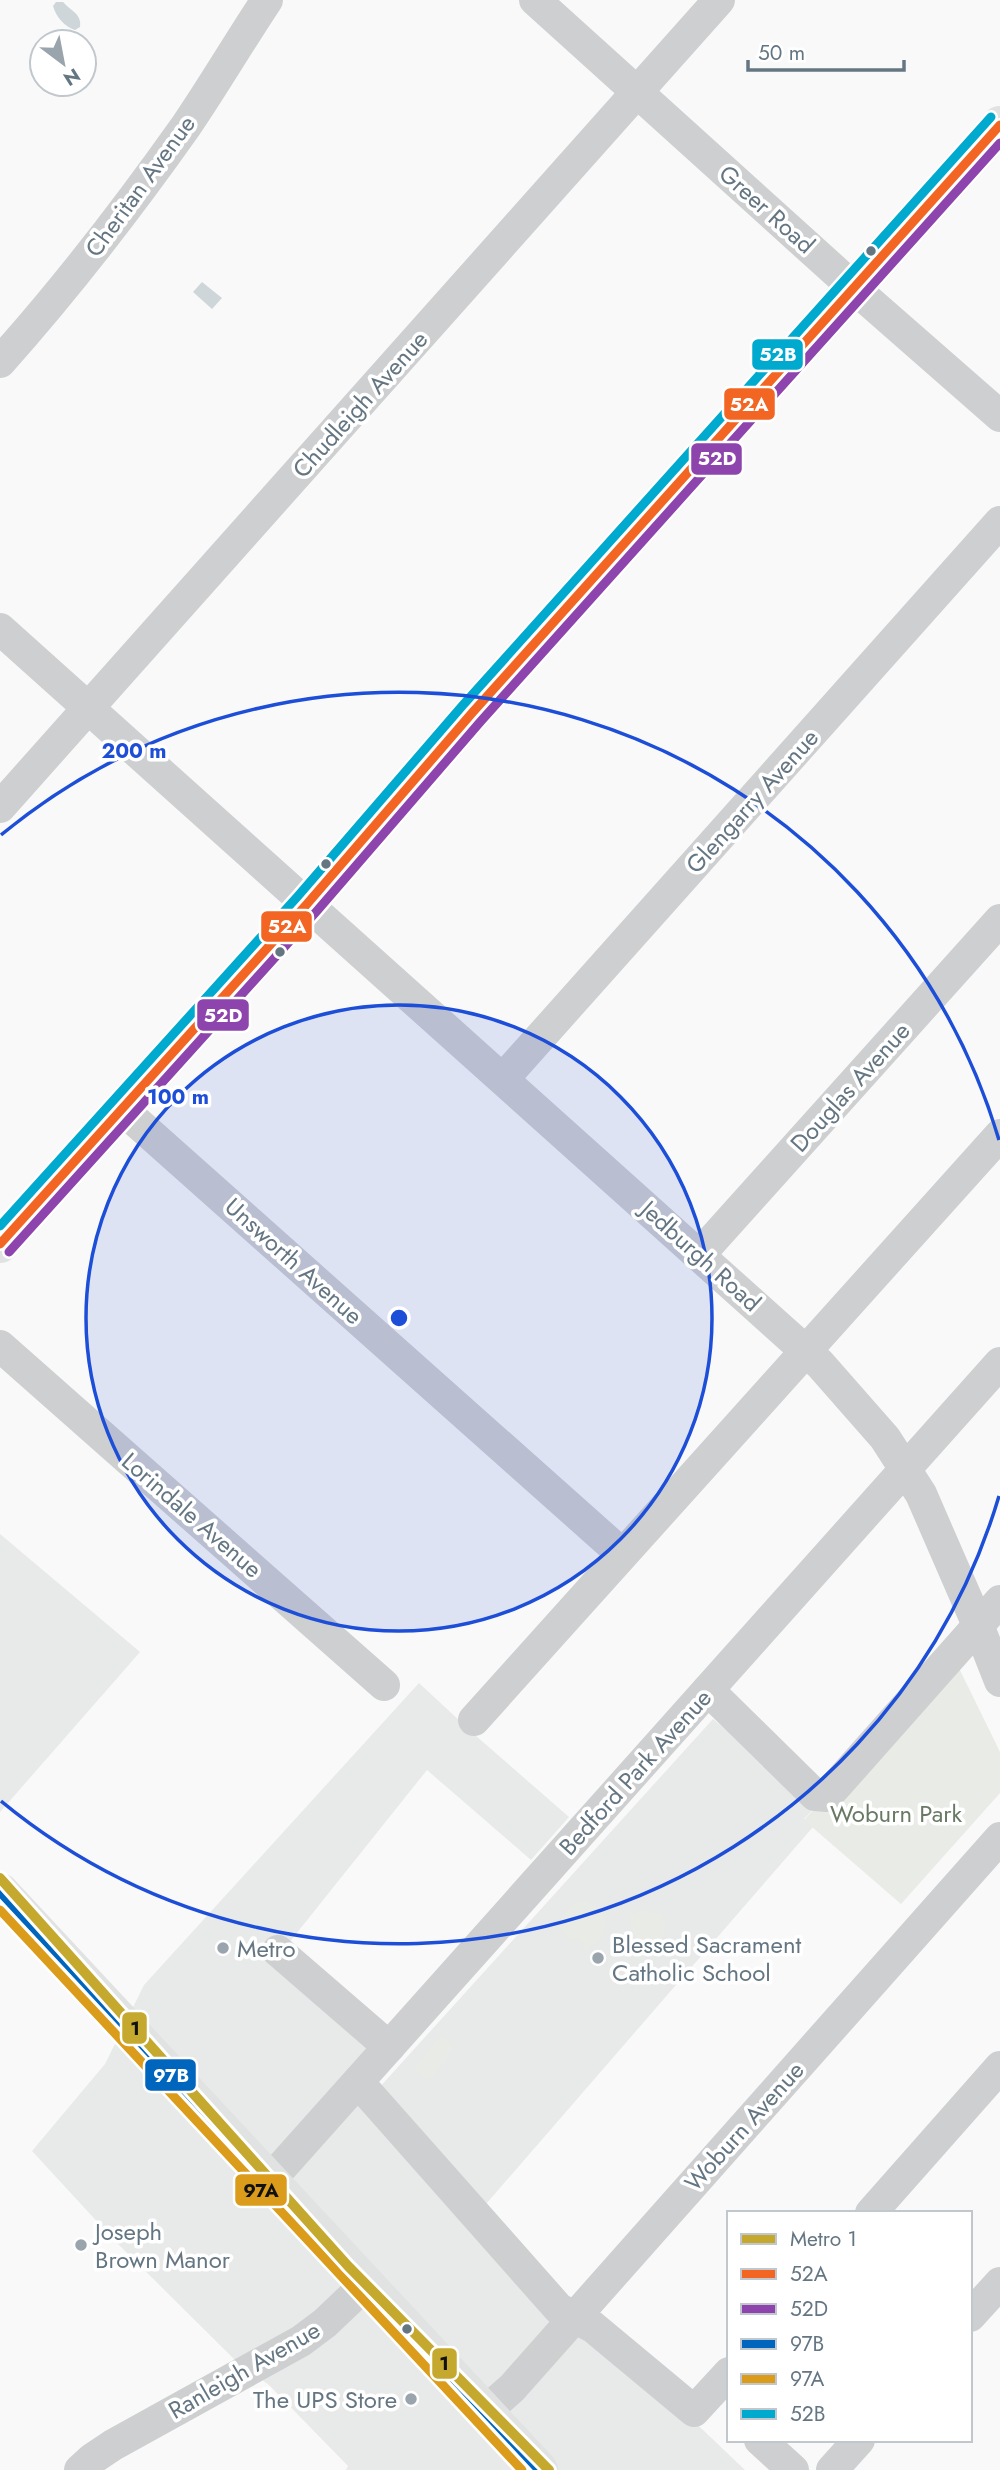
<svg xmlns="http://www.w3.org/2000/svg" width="1000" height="2470" font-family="Jost,sans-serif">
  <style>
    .built { fill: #e8e9e9 }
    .green { fill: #e8ebe6 }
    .water { fill: #ced6d9 }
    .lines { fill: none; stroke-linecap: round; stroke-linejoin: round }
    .minor { stroke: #cecfd0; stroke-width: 32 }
    .major { stroke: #e1e2e2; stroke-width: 38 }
    .bus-1-casing { stroke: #fff; stroke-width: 14 }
    .bus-2-casing { stroke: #fff; stroke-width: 14 }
    .bus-3-casing { stroke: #fff; stroke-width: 14 }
    .bus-4-casing { stroke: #fff; stroke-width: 14 }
    .bus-5-casing { stroke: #fff; stroke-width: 14 }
    .bus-1 { stroke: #f26522; stroke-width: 9 }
    .bus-2 { stroke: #8e44ad; stroke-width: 9 }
    .bus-3 { stroke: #0065bd; stroke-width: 9 }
    .bus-4 { stroke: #da9c1a; stroke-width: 9 }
    .bus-5 { stroke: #00a9ce; stroke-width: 9 }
    .metro-1-casing { stroke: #fff; stroke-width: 16 }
    .metro-1 { stroke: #c5a82e; stroke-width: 10 }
    .ring { fill: none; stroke: #1d4ed8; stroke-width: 3.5 }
    .bus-dot { fill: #657683; stroke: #fff; stroke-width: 2.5 }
    .poi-dot { fill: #99a4ac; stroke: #fff; stroke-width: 2.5 }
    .labels { text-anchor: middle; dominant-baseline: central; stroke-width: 7; stroke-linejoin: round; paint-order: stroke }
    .street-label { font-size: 24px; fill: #657683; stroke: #fff }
    .park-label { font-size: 24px; fill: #687a64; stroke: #fff }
    .poi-label { font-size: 24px; fill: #657683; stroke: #fff; text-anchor: start }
    .centre { fill: #1d4ed8; stroke: #fff; stroke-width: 3.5 }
    .ring-label { font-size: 21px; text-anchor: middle; font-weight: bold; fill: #1d4ed8; stroke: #fff; stroke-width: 7; stroke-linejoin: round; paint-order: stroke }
    .line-badge { stroke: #fff; stroke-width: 2.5 }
    .badge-label { font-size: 19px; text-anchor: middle; font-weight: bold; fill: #fff }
    .pale-badge-label { font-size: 19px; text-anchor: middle; font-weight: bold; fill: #111 }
  </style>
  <rect width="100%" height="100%" fill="#f9f9f9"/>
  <!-- built -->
  <g class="built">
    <polygon points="0,1534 140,1652 0,1812"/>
    <polygon points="419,1683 475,1735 569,1817 531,1860 427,1770 284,1949 381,2031 378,2089 713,1719 818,1804 804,1819 813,1827 486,2204 596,2328 745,2470 346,2470 348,2466 269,2385 235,2360 115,2241 32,2151 105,2064 144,1985"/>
  </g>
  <!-- green -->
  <g class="green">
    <polygon points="954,1658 1000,1752 1000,1793 901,1904 804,1820"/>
    <path d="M586 1901C601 1906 612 1918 602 1935 599 1941 591 1947 586 1951L582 1948 585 1945 576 1938 572 1941 555 1925 573 1904Z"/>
    <path d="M641 1910 662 1915C670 1928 661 1942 656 1955L638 1960 629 1915Z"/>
    <path d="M439 2038H444L453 2045C448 2059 441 2067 431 2079L425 2078 416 2070V2065Z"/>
  </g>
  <!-- water -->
  <g class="water">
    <path d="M56 2H63C71 11 82 14 80 27L75 30C65 27 56 17 53 6Z"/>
    <polygon points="202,282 222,298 212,309 193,292"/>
  </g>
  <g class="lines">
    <!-- minor -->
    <g class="minor">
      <polyline points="535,0 855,289 1000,416"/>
      <path d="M0 362C67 287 128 208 186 126 214 85 239 42 267 0"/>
      <polyline points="0,629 820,1364 885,1438 921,1494 978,1625 1000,1681"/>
      <polyline points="0,807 719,0"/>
      <polyline points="503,1079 1000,522"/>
      <polyline points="122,1109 622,1554"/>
      <polyline points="700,1254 1000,920"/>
      <polyline points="0,1346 384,1685"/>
      <polyline points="708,1690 815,1795 827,1796 1000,1601"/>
      <polyline points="474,1720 1000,1135"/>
      <polyline points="278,1951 389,2047"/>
      <polyline points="358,2082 559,2309 593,2327 694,2411 729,2373"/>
      <polyline points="270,2180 1000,1363"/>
      <polyline points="871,2213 1000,2067"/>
      <polyline points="970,2316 1000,2283"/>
      <polyline points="486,2411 512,2388 1000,1838"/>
      <polyline points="760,2440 793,2470"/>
      <polyline points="80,2470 92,2459 113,2445 301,2341 325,2323 366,2284"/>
      <polyline points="832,2470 859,2440"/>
    </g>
    <!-- major -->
    <g class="major">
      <polyline points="0,1244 307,904 472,713 1000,125"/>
      <polyline points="0,1892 539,2470"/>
    </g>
    <defs>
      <polyline id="bus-1" points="0,1244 307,904 472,713 1000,125"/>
      <polyline id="bus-2" points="9,1252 316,912 481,721 1000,143"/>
      <polyline id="bus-3" points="0,1892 539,2470"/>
      <polyline id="bus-4" points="0,1910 522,2470"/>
      <polyline id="bus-5" points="0,1226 298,896 463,705 991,117"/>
    </defs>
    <!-- bus-1 casing -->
    <use href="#bus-1" class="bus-1-casing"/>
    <!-- bus-2 casing -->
    <use href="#bus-2" class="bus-2-casing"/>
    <!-- bus-3 casing -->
    <use href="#bus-3" class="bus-3-casing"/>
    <!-- bus-4 casing -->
    <use href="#bus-4" class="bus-4-casing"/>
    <!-- bus-5 casing -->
    <use href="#bus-5" class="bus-5-casing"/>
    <!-- bus-1 -->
    <use href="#bus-1" class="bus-1"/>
    <!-- bus-2 -->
    <use href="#bus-2" class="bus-2"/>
    <!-- bus-3 -->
    <use href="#bus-3" class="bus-3"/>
    <!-- bus-4 -->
    <use href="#bus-4" class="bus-4"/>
    <!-- bus-5 -->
    <use href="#bus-5" class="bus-5"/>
    <defs>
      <polyline id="metro-1" points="0,1878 348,2266 549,2470"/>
    </defs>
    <!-- metro-1 casing -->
    <use href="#metro-1" class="metro-1-casing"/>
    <!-- metro-1 -->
    <use href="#metro-1" class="metro-1"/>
  </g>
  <!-- distance rings -->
  <circle cx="399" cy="1318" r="313" fill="#1d4ed8" fill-opacity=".12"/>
  <g class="ring">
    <circle cx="399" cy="1318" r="313"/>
    <path d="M999 1496A626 626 0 0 1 1 1801M1 835A626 626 0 0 1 999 1140"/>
  </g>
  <!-- markers -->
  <g class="bus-dot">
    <circle cx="871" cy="251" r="6"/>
    <circle cx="326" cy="864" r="6"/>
    <circle cx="280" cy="952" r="6"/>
    <circle cx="407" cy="2329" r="6"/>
  </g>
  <g class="poi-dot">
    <circle cx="223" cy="1948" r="7"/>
    <circle cx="598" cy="1958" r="7"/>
    <circle cx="81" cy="2245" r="7"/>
    <circle cx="411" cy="2399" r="7"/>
  </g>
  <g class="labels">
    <!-- street labels -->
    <g class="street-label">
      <text transform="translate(140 186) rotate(-54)">Cheritan Avenue</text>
      <text transform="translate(767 209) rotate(42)">Greer Road</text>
      <text transform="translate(360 404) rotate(-48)">Chudleigh Avenue</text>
      <text transform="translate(752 801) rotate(-48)">Glengarry Avenue</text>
      <text transform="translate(850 1087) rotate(-48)">Douglas Avenue</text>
      <text transform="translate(701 1256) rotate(42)">Jedburgh Road</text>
      <text transform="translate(294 1261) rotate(42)">Unsworth Avenue</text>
      <text transform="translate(192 1515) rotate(41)">Lorindale Avenue</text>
      <text transform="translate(635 1772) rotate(-48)">Bedford Park Avenue</text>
      <text transform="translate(744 2126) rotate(-48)">Woburn Avenue</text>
      <text transform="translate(244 2370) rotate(-30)">Ranleigh Avenue</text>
    </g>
    <!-- park labels -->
    <g class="park-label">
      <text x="896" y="1813">Woburn Park</text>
    </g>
    <!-- poi labels -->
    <g class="poi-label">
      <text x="612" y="1944">Blessed Sacrament<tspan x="612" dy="28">Catholic School</tspan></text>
      <text x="237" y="1948">Metro</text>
      <text x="95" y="2231">Joseph<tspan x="95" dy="28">Brown Manor</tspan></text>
      <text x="397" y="2399" text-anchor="end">The UPS Store</text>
    </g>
  </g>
  <circle cx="399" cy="1318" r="10" class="centre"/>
  <g class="ring-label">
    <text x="134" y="758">200 m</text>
    <text x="178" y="1104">100 m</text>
  </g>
  <g class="line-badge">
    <rect x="751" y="338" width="53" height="33" rx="7" fill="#00a9ce"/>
    <rect x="723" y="387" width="53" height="34" rx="7" fill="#f26522"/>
    <rect x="690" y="442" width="53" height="34" rx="7" fill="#8e44ad"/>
    <rect x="260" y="910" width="53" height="33" rx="7" fill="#f26522"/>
    <rect x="196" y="998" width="54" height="34" rx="7" fill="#8e44ad"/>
    <rect x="121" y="2011" width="27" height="34" rx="7" fill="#c5a82e"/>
    <rect x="144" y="2058" width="53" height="34" rx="7" fill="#0065bd"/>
    <rect x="234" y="2173" width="54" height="34" rx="7" fill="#da9c1a"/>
    <rect x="431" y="2347" width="27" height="33" rx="7" fill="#c5a82e"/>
  </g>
  <g class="badge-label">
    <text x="778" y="361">52B</text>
    <text x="749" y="411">52A</text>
    <text x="717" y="465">52D</text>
    <text x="287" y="933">52A</text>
    <text x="223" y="1022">52D</text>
    <text x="171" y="2082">97B</text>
  </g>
  <g class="pale-badge-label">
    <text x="135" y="2035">1</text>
    <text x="261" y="2197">97A</text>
    <text x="444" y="2370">1</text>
  </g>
  <!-- legend -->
  <rect x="727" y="2211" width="245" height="231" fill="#ffffff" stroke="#c1c8cd" stroke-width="2"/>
  <rect x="741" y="2234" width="35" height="10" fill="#c5a82e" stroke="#c1c8cd" stroke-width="2"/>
  <text x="790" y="2246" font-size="21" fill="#657683">Metro 1</text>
  <rect x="741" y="2269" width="35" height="10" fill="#f26522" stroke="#c1c8cd" stroke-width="2"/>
  <text x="790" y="2281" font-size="21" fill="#657683">52A</text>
  <rect x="741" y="2304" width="35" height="10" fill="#8e44ad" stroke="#c1c8cd" stroke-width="2"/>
  <text x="790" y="2316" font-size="21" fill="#657683">52D</text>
  <rect x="741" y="2339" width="35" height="10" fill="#0065bd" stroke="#c1c8cd" stroke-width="2"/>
  <text x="790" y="2351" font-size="21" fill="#657683">97B</text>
  <rect x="741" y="2374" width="35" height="10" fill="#da9c1a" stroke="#c1c8cd" stroke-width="2"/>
  <text x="790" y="2386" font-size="21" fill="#657683">97A</text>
  <rect x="741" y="2409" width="35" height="10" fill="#00a9ce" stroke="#c1c8cd" stroke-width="2"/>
  <text x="790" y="2421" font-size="21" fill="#657683">52B</text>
  <!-- north arrow -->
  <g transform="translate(63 63) rotate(148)"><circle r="33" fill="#ffffff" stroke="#c1c8cd" stroke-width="2"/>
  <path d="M0-5L12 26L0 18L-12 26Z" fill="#99a4ac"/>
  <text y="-10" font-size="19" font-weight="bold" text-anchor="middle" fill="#657683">N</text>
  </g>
  <!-- scale -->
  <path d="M748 60v10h156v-10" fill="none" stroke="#657683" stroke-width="3.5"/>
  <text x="758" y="60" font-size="21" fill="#657683" stroke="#ffffff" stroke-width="5" paint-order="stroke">50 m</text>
</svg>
